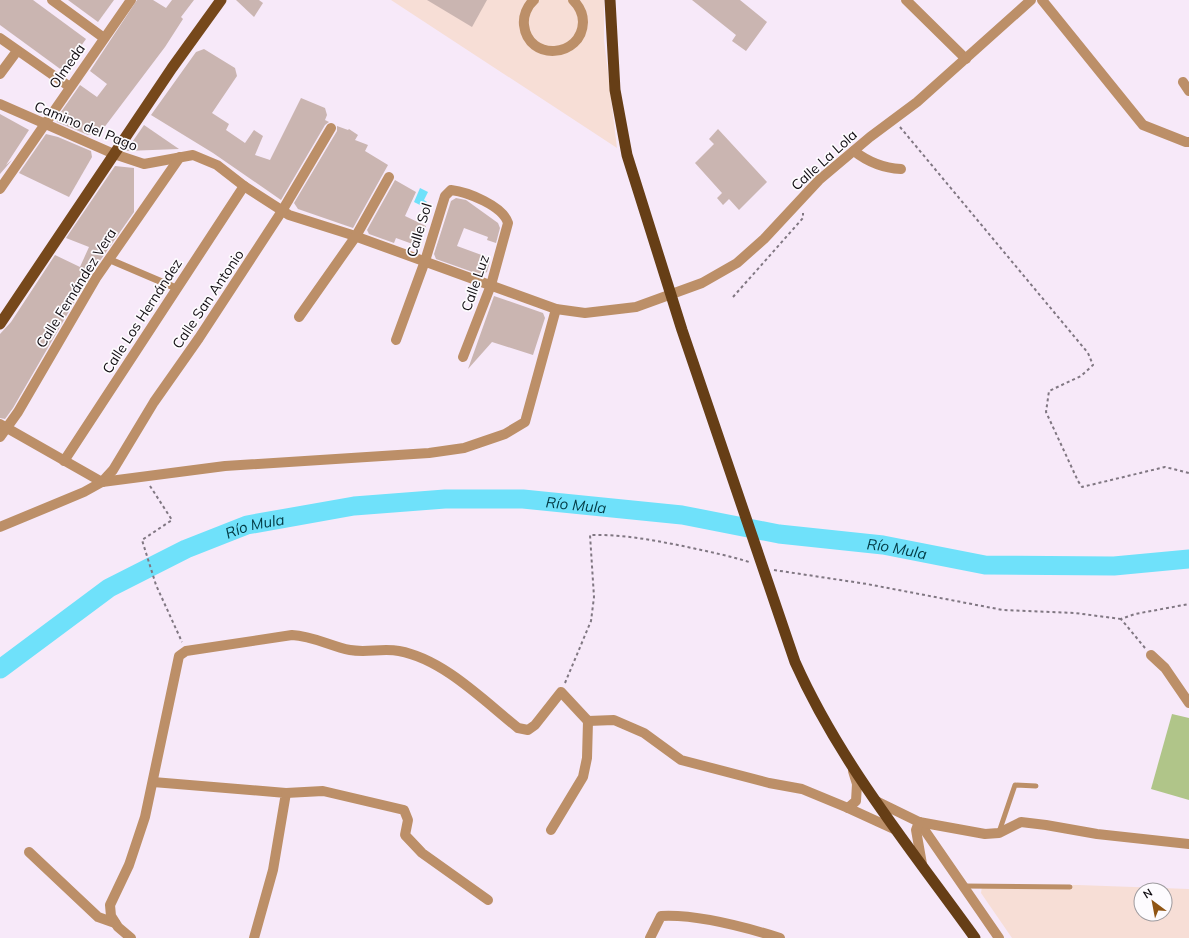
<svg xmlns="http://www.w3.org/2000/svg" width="1189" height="938" font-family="Mulish,sans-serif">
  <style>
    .industrial { fill: #f7ded6; fill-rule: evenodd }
    .green { fill: #b0c589 }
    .water { fill: #6fe1fa }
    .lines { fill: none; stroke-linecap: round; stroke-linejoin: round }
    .river { stroke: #6fe1fa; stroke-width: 19 }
    .building { fill: #cab5b1 }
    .path { stroke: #807782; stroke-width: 2; stroke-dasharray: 3 3; stroke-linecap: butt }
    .service { stroke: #bc8f68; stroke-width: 5 }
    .pedestrian { stroke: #bc8f68; stroke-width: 7 }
    .minor { stroke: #bc8f68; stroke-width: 10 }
    .primary { stroke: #76481b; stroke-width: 11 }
    .trunk { stroke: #663e16; stroke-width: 11 }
    .labels { text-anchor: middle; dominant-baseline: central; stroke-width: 3.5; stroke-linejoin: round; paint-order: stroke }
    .street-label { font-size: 14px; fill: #0f0b10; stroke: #fdfbfe }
    .water-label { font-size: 15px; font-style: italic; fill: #033b45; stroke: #fdfbfe }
  </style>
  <rect width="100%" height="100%" fill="#f7e9f9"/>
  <!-- industrial -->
  <g class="industrial">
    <polygon points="391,0 604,0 604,40 617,148"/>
    <path d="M1078 885 1189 889V938H1012L981 893 982 886ZM1141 890H1165V914H1141Z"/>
  </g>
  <!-- green -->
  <polygon class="green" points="1172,714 1189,718 1189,800 1151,789"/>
  <!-- water -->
  <polygon class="water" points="420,188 428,192 424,200 427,202 424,207 414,202"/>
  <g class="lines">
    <!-- river -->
    <path class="river" id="s1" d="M0 669 109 588 186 549 247 525 354 506 445 499H523L682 515 779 534 883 545 985 565 1114 566 1189 559"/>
  </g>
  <!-- building -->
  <g class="building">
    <polygon points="0,0 33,0 86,39 63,71 0,25"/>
    <polygon points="68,0 114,0 98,22"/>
    <polygon points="137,0 153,0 166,8 172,0 194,0 181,17 183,19 165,47 100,133 88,135 57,122 56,119 80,85 97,97 107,84 90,71"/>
    <polygon points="236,0 259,0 263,3 254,17"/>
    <polygon points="427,0 487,0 472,27"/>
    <polygon points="692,0 740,0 767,22 746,51 732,41 736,35"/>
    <polygon points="204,49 235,68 237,76 212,113 229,124 226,130 245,143 254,130 263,136 255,155 270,160 301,98 325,108 327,115 325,120 329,122 325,125 281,200 213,153 151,115 196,52"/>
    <polygon points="0,114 29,130 6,165 12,160 0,174"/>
    <polygon points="144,125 179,149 126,151"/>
    <polygon points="337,126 348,130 349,129 358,135 355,140 368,145 365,151 388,165 353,228 298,209 294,203 337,131"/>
    <polygon points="718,129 767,182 739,210 729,199 723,205 717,198 722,193 695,163 714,144 709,139"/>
    <polygon points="46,134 58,137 91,151 92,157 69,197 19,173"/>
    <polygon points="115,166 134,168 134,212 90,275 13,408 5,419 0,418 0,334 11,322 55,255 80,267 89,247 66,238"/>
    <polygon points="395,180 416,192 405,216 426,226 418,246 396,238 394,243 369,234 367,230"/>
    <polygon points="456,198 466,200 498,223 500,228 496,243 487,240 488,237 464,228 457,246 487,257 486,260 490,261 487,272 481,275 436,259 434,254 451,201"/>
    <polygon points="494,296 543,313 545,318 533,355 492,342 468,369"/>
  </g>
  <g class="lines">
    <!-- path -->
    <g class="path">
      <polyline points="900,127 1088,353 1093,365 1081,376 1049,391 1046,412 1078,481 1082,487 1165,467 1189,473"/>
      <polyline points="733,297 803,218 803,213"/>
      <polyline points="150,486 172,520 142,540 156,585 182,642"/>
      <polyline points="774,570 867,584 1003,610 1075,613 1121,619"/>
      <polyline points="1145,648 1121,619 1135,614 1189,604"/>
      <path d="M565 683 591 621 594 597 590 535C621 534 652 540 683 546 705 551 727 555 749 562"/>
    </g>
    <!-- service -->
    <g class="service">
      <polyline points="999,832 1015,785 1036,786"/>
      <polyline points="963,886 1070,887"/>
    </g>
    <!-- pedestrian -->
    <polyline class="pedestrian" points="108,259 176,288"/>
    <!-- minor -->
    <g class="minor">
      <polyline points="52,0 104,38"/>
      <path d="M534 0C527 6 523 16 524 25 528 62 582 58 583 22 583 14 579 6 573 0"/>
      <polyline points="906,0 966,59"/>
      <polyline points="1042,0 1143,125 1186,142 1189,142"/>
      <polyline points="0,38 70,87"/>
      <polyline points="0,74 17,51"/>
      <polyline points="1183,82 1189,91"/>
      <polyline points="0,104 114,154 144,164 193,155 217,165 244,186 289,215 349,234 556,309 585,313 636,307 702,283 737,263 764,239 819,180 870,137 917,102 1031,0"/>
      <path d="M854 151C868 162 882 168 901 169"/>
      <polyline points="0,189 131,0"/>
      <polyline points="299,317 356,236 389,177"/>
      <path d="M396 340 425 261 445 196 451 190C468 192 503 206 508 223L491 285 463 357"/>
      <polyline points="0,424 102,482"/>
      <polyline points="0,437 18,412 96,278 180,157"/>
      <polyline points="64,461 244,186"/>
      <polyline points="102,482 113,470 154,402 199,338 282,211 331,128"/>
      <polyline points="0,527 84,492 102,482 225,466 429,453 464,448 505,434 525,422 556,309"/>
      <polyline points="1151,655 1165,668 1189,703"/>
      <polyline points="153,782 286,793 273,870 254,938"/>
      <polyline points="286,793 323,791 404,810 408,820 405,835 422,853 488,900"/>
      <polyline points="876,801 919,822 999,938"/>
      <polyline points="848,808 856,801 857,784 853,771"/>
      <polyline points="919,822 985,834 999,833 1021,822 1046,825 1097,834 1189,844"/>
      <polyline points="919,822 916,830 922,864"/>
      <polyline points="551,830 583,777 587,758 588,721"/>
      <polyline points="29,852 98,917 115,923"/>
      <path d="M131 938 118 927 111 916 110 905 129 865 145 817 179 656 186 651 292 635C313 636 330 646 350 650 366 653 383 648 399 651 443 659 483 700 518 728L528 730 535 725 561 692 588 721 614 720 644 733 681 760 769 783 802 789 848 808 896 830"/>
      <path d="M650 938 661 916C697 914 745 927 780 938"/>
    </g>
    <!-- primary -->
    <polyline class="primary" points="0,324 172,68 221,0"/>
    <!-- trunk -->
    <path class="trunk" d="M610 0 615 90 627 155 682 330 795 662C840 763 911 849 975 938"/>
  </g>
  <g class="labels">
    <!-- street labels -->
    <g class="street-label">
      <text transform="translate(67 66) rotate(-55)">Olmeda</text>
      <text transform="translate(86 126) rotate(22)">Camino del Pago</text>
      <text transform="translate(824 160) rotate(-42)">Calle La Lola</text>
      <text transform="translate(419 230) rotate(-73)">Calle Sol</text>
      <text transform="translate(475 283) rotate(-71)">Calle Luz</text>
      <text transform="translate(76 288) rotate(-58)">Calle Fernández Vera</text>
      <text transform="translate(208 299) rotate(-56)">Calle San Antonio</text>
      <text transform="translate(142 316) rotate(-57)">Calle Los Hernández</text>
    </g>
    <!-- water labels -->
    <g class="water-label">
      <text stroke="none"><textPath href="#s1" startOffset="619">Río Mula</textPath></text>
      <text stroke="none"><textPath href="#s1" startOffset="295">Río Mula</textPath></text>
      <text stroke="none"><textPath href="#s1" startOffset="943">Río Mula</textPath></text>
    </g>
  </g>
  <!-- north arrow -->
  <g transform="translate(1153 902) rotate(328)"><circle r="19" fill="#fdfbfe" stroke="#9e9b9f"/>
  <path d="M0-3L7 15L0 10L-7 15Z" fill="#905514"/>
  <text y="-6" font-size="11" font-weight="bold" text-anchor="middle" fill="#0f0b10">N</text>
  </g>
</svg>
